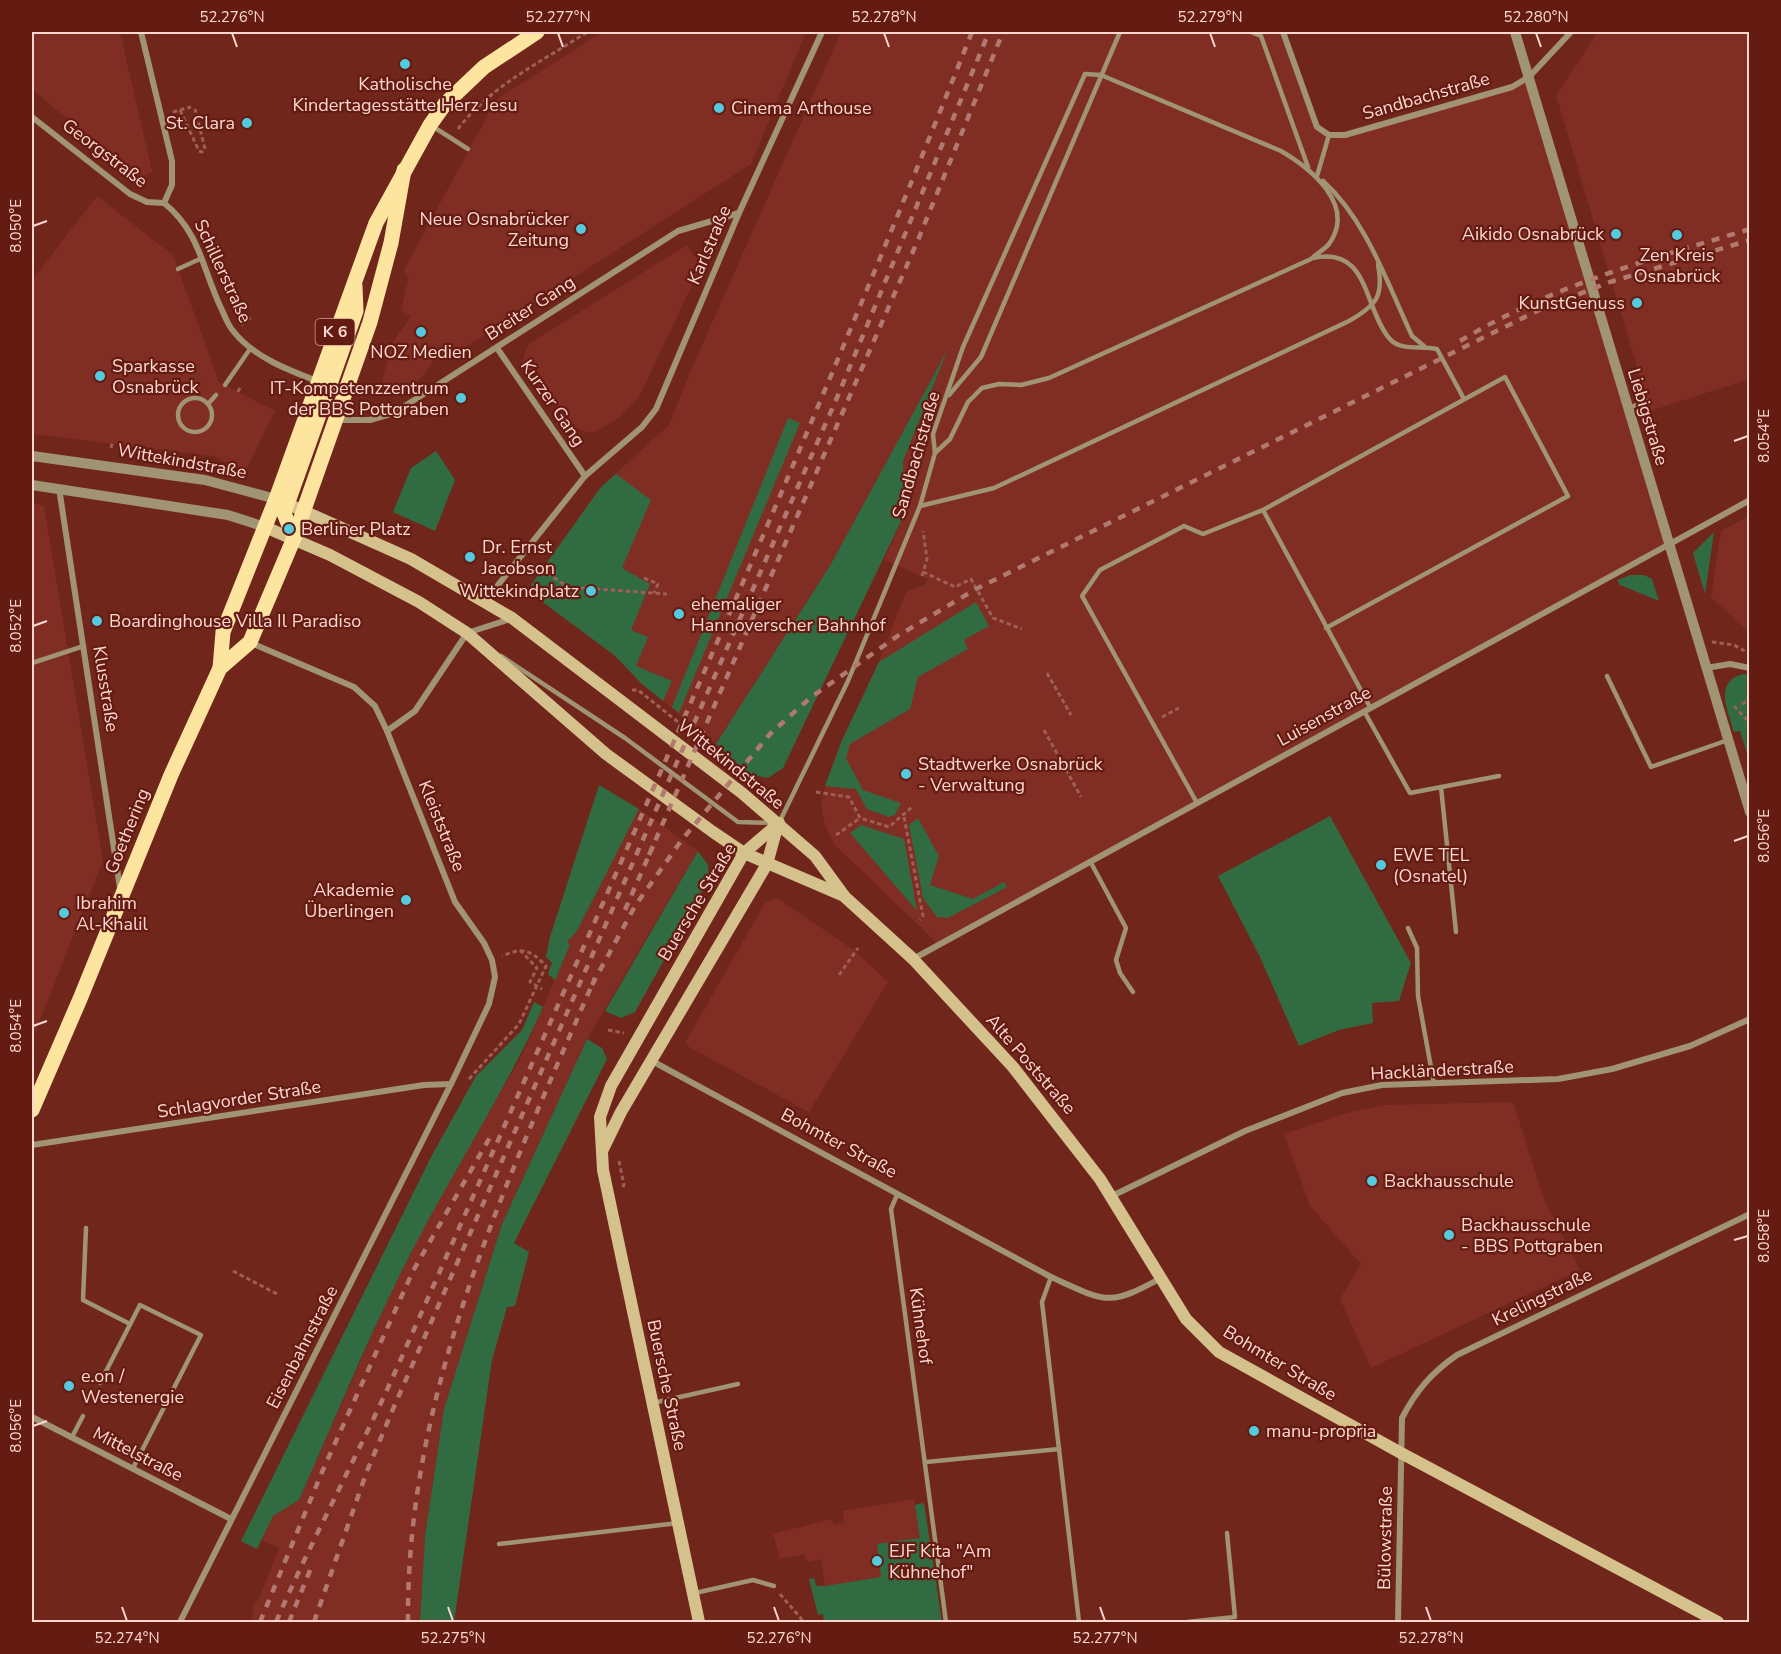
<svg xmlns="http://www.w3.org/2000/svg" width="1781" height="1654" font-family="'Nunito Sans',sans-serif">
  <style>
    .built { fill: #802d23 }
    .green { fill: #316b41 }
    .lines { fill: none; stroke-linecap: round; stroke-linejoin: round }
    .path { stroke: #9e5f56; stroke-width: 3; stroke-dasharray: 4.5 3; stroke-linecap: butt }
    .service { stroke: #a09473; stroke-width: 4.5 }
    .minor { stroke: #a09473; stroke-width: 6 }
    .tertiary { stroke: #a09473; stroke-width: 10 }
    .secondary { stroke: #d5c18c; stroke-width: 12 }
    .primary { stroke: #fde49f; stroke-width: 15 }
    .rail { stroke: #b27971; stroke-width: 4.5; stroke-dasharray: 8 8; stroke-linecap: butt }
    .ticks { fill: none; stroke: #fcd7d0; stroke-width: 2 }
    .poi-dot { fill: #54cade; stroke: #641b11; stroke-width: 2 }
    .labels { text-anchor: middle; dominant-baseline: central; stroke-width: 4.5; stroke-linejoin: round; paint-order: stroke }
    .shield { fill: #641b11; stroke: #ce9f97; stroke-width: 1.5 }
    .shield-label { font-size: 16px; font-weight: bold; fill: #fcd7d0 }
    .poi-label { font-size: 18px; fill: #fcd7d0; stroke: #641b11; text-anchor: start }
    .street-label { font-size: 18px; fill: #fcd7d0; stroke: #641b11 }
    .neatline { fill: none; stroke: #fcd7d0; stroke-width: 2 }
    .ticks-label { font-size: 15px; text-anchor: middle; fill: #fcd7d0 }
  </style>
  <rect width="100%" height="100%" fill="#71261c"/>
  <!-- built -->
  <g class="built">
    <polygon points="32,32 120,32 152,171 139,179 32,89"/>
    <polygon points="602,32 806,32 751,164 453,355 448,358 439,354 420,379 405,388 392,392 373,391 376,386 381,387 391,345 411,316 401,310 409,277 405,274 405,268 496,100"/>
    <polygon points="841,32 1283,32 1317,127 1329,135 1345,135 1512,87 1529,77 1670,542 939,945 835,845 825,825 821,806 825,786 842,740 879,662 906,592 924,585 928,579 884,560 903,517 903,461 945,356 831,564 716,744 642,684 614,655 536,597 531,585 601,487 669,425 689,375"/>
    <polygon points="1598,32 1749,32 1749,379 1650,411 1556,95"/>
    <polygon points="97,196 173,255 219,382 275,411 245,472 213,456 32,434 32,280"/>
    <polygon points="687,245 701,266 640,395 620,417 597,431 589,433 571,425 553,399 545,395 522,362 529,344"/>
    <polygon points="32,503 44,506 103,861 32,1040"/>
    <polygon points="1749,516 1749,632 1711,597 1721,531"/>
    <polygon points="639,809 698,851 587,1039 502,1224 444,1410 425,1536 420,1622 250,1622 254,1612 251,1608 259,1599 279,1548 261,1540 273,1516 299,1500 390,1294 431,1213 521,1057 570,946 567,942 577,931"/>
    <polygon points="777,898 855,951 888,982 809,1112 689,1047 686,1041 765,903"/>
    <polygon points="1513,1102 1544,1199 1580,1270 1371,1368 1340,1299 1361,1264 1310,1206 1284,1134 1346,1113 1385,1105"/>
    <polygon points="914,1499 915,1505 924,1503 942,1622 824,1622 823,1614 818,1615 809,1579 814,1578 816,1586 825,1585 821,1559 807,1562 805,1554 780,1559 773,1534 832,1519 834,1525 844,1523 843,1511"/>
  </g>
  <!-- green -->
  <g class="green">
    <polygon points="948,349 903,461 903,517 783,768 768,778 749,774 716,744 831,564"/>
    <polygon points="788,418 800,423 679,713 672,707"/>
    <polygon points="436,451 455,480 435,531 393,512 411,468"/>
    <polygon points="616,474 651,500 622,568 650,584 631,630 648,637 636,666 672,681 663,701 642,684 614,655 536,597 531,585 601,487"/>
    <polygon points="1714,532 1705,594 1693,553"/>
    <polygon points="1631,575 1644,575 1652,579 1659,601 1620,585 1617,580"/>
    <polygon points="976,602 989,626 964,640 968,649 918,677 910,709 850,744 846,758 863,790 901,803 895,815 889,817 867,809 856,789 825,786 842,740 879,662"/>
    <path d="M1744 674 1749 675V760L1740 731 1734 732C1728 710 1713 681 1744 674Z"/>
    <polygon points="599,785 639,809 577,931 567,942 570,945 555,980 548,974 552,963 546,957 550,937"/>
    <polygon points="1330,816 1411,963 1399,1001 1372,1003 1373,1023 1339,1030 1299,1046 1260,957 1218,876"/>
    <polygon points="918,818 939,856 930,885 973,899 1004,882 1007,887 948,918 937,917 923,898 909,825"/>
    <polygon points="861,825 904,839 917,911 850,833"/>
    <polygon points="698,851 708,865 709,879 635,1012 621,1018 605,1011"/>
    <path d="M534 1002 543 1007C505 1092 454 1169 412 1251 370 1332 336 1417 299 1500L273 1516 257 1549 241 1541 431 1157 476 1076 522 1030Z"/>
    <polygon points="587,1039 602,1048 607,1059 514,1243 529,1252 515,1306 507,1307 492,1360 454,1622 420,1622 425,1536 444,1409 502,1224"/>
    <polygon points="924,1503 942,1622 824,1622 823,1614 818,1615 809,1579 814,1578 816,1586 825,1586 881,1577 877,1544 920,1538 915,1505"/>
  </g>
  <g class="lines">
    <!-- path -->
    <g class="path">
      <polyline points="180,110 191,107"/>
      <polyline points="173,112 180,110 199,151 202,152 205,149 195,109"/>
      <path d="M458 129C491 85 542 62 587 32"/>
      <polyline points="241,325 253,316"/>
      <polyline points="238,392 241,385"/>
      <polyline points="111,448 112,443"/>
      <polyline points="206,463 207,456"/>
      <polyline points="535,565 568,587 667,594"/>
      <polyline points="923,572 955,587 971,579 993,618 1022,629"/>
      <polyline points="922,576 927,559 923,531"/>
      <polyline points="644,578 658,584 654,593"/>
      <polyline points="1712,642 1734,645 1750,654"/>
      <polyline points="1047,673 1071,715"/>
      <polyline points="632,690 638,690 712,749"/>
      <polyline points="1742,704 1750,699"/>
      <polyline points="1734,706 1747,720 1750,729"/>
      <polyline points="1162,717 1179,708"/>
      <polyline points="1044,730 1081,797"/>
      <polyline points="816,792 849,797 860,818 889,827 912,807"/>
      <polyline points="904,817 923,916 920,920"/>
      <polyline points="836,835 860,818"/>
      <polyline points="520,950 537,968 530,982 542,989"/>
      <polyline points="839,975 858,948"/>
      <polyline points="608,1030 624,1033"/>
      <path d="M469 1079 519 1024 546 966C531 950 523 947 502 956"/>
      <polyline points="619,1161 624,1185 622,1189"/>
      <polyline points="233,1271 277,1294"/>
      <polyline points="780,1594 804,1622"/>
    </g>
    <!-- service -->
    <g class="service">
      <polyline points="1251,32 1261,36 1308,167"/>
      <polyline points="432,126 468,149"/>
      <polyline points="1317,176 1329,135"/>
      <path d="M1323 181C1367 221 1387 283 1412 336L1424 346"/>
      <path d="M1313 258C1369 246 1363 306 1389 338 1400 352 1421 345 1437 349L1464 399"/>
      <polyline points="178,269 202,258"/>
      <polyline points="225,385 250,349"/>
      <polyline points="949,395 981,357 1120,32"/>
      <circle cx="195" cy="415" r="17"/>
      <polyline points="208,404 216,395"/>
      <polyline points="1628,408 1647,401"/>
      <path d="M920 506 994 488 1349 321C1377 305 1384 296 1378 264"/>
      <polyline points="1263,510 1505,377 1568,496 1326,628"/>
      <path d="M501 656 625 738 738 822 779 823 848 681 920 506 935 453 933 434 963 347 1085 74 1101 75 1281 151C1310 168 1357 205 1329 244 1325 249 1316 254 1311 259L1049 378 1021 385 999 384 982 388 968 402 950 439 935 453"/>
      <polyline points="32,663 84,646"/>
      <polyline points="1607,676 1651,767 1728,740"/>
      <polyline points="1364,711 1410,793 1499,776"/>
      <polyline points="1441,787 1456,932"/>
      <polyline points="1197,803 1082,596 1100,570 1184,526 1203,534 1263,510 1370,707"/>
      <polyline points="1090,861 1126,928 1116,960 1120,973 1133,992"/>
      <polyline points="1408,928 1417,948 1418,996 1434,1084"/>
      <polyline points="897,1195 891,1209 946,1622"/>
      <polyline points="86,1228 83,1300 130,1324"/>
      <polyline points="100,1383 140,1305 201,1335 133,1468"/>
      <polyline points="653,1403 738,1384"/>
      <polyline points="72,1437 83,1416"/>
      <polyline points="1059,1449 1079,1622"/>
      <polyline points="926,1462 1059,1449 1042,1302 1051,1277"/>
      <polyline points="499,1544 678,1523"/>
      <polyline points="695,1593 753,1580 774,1586"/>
      <polyline points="1187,1622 1235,1617 1227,1533"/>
    </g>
    <!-- minor -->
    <g class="minor">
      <path d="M141 32 172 161V185L164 203C200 232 202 268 221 308 225 316 228 326 234 332 254 357 288 370 317 381"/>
      <polyline points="1283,32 1317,127 1329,135 1345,135 1512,87 1529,77 1571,32"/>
      <polyline points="32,117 130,194 147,202 164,203"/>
      <polyline points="497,348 585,476"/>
      <polyline points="338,420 370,420 394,413 678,231 739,213"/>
      <polyline points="59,488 120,888"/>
      <polyline points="486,600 585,476 642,427 656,409 739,213 822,32"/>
      <polyline points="1706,668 1730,664 1750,668"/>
      <polyline points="387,731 415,711 467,633 510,619"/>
      <polyline points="913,959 1750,500"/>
      <path d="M652 1061 1051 1277C1105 1301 1107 1308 1161 1278"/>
      <polyline points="32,1145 424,1085 451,1084"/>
      <polyline points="1112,1196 1245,1131 1342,1093 1382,1085 1558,1079 1612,1069 1690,1046 1750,1019"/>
      <polyline points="32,1417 231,1519"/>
      <polyline points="180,1622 451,1084 489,1004 495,977 492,960 484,943 455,902 387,731 375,706 354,687 251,643"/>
      <path d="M1398 1622 1402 1418C1416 1391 1431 1373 1457 1355L1750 1214"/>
    </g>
    <!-- tertiary -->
    <g class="tertiary">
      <polyline points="1515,32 1750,812"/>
      <polyline points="32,456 205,480 276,499"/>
      <polyline points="32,485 228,515 265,527"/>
    </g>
    <!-- secondary -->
    <g class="secondary">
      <polyline points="281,501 411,559 512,618 742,793 815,856 845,897 913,959 1013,1067 1100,1179 1186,1319 1219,1352 1401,1453 1718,1622"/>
      <polyline points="265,527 330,555 419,602 467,633 606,754 713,832 744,853 844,896"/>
      <polyline points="602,1151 621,1112 767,864 778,824"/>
      <polyline points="699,1622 603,1170 600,1117 611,1086 744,853 779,823"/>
    </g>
    <!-- primary -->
    <g class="primary">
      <polyline points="294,538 284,513 356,311 355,286"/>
      <polyline points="220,668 223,632 276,499 376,223 430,125 445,104 484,67 537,32"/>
      <polyline points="32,1110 80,999 171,775 220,668 250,642 294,538 370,322 391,243 404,170"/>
    </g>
    <!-- rail -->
    <g class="rail">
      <path d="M1460 341C1551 286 1648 260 1750 229"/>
      <polyline points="649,855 918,240 1003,32"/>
      <polyline points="625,910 653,846"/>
      <polyline points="592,985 635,906 681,841 770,734 810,698 899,635 976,589 1543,308 1610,282 1750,240"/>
      <polyline points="260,1622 322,1472 413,1271 493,1132"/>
      <path d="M276 1622C313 1537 358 1455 396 1370 593 926 792 483 972 32"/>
      <polyline points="289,1622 311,1568"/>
      <polyline points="314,1622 367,1471 393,1409 839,393 989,32"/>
      <path d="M408 1622C406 1394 506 1183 595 978"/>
    </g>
  </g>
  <!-- ticks -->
  <path class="ticks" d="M232 33 237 47M558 33 563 47M884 33 889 47M1210 33 1215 47M1536 33 1541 47M33 226 47 221M1734 441 1748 436M33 626 47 621M1734 841 1748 836M33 1026 47 1021M1734 1240 1748 1236M33 1426 47 1421M122 1607 127 1621M448 1607 453 1621M774 1607 779 1621M1100 1607 1105 1621M1426 1607 1431 1621"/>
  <!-- markers -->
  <g class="poi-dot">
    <circle cx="405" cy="64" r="6"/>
    <circle cx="719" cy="108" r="6"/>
    <circle cx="247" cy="123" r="6"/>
    <circle cx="581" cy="229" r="6"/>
    <circle cx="1616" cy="234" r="6"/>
    <circle cx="1677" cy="235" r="6"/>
    <circle cx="1637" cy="303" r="6"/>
    <circle cx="421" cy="332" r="6"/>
    <circle cx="100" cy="376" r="6"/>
    <circle cx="461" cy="398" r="6"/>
    <circle cx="289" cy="529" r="6"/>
    <circle cx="470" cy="557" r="6"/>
    <circle cx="591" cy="591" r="6"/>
    <circle cx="679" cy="614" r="6"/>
    <circle cx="97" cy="621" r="6"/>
    <circle cx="906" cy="774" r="6"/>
    <circle cx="1381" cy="865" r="6"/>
    <circle cx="406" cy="900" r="6"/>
    <circle cx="64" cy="913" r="6"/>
    <circle cx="1372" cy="1181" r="6"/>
    <circle cx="1449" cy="1235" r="6"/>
    <circle cx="69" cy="1386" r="6"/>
    <circle cx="1254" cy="1431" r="6"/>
    <circle cx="877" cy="1561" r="6"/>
  </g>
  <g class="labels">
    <!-- shield labels -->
    <rect class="shield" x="315.5" y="319" width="39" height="26" rx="4.5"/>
    <g class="shield-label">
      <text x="335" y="332">K 6</text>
    </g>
    <!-- poi labels -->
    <g class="poi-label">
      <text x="405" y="84" text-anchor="middle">Katholische<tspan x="405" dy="21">Kindertagesstätte Herz Jesu</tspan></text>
      <text x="731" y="108">Cinema Arthouse</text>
      <text x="235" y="123" text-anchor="end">St. Clara</text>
      <text x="569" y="219" text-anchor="end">Neue Osnabrücker<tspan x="569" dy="21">Zeitung</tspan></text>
      <text x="1604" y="234" text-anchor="end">Aikido Osnabrück</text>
      <text x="1677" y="255" text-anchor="middle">Zen Kreis<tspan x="1677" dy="21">Osnabrück</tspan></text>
      <text x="1625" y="303" text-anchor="end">KunstGenuss</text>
      <text x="421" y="352" text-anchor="middle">NOZ Medien</text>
      <text x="112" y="366">Sparkasse<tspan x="112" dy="21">Osnabrück</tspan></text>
      <text x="449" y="388" text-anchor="end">IT-Kompetenzzentrum<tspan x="449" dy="21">der BBS Pottgraben</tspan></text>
      <text x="301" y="529">Berliner Platz</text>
      <text x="482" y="547">Dr. Ernst<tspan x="482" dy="21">Jacobson</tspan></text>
      <text x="579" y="591" text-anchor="end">Wittekindplatz</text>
      <text x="691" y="604">ehemaliger<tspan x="691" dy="21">Hannoverscher Bahnhof</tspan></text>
      <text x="109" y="621">Boardinghouse Villa Il Paradiso</text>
      <text x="918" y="764">Stadtwerke Osnabrück<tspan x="918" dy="21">- Verwaltung</tspan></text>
      <text x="1393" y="855">EWE TEL<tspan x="1393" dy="21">(Osnatel)</tspan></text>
      <text x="394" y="890" text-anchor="end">Akademie<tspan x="394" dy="21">Überlingen</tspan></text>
      <text x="76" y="903">Ibrahim<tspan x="76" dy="21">Al-Khalil</tspan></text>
      <text x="1384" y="1181">Backhausschule</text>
      <text x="1461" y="1225">Backhausschule<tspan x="1461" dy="21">- BBS Pottgraben</tspan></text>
      <text x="81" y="1376">e.on /<tspan x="81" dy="21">Westenergie</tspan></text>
      <text x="1266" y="1431">manu-propria</text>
      <text x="889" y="1551">EJF Kita "Am<tspan x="889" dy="21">Kühnehof"</tspan></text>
    </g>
    <!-- street labels -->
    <g class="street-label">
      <text transform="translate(1426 96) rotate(-16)">Sandbachstraße</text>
      <text transform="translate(105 153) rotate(37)">Georgstraße</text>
      <text transform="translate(709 245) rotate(-67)">Karlstraße</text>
      <text transform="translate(223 271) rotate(65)">Schillerstraße</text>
      <text transform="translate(530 308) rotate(-33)">Breiter Gang</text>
      <text transform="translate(553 403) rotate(56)">Kurzer Gang</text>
      <text transform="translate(1648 417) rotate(73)">Liebigstraße</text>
      <text transform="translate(916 455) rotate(-74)">Sandbachstraße</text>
      <text transform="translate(182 461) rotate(10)">Wittekindstraße</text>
      <text transform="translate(106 689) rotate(81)">Klusstraße</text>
      <text transform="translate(1324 716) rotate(-29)">Luisenstraße</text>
      <text transform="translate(731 764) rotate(39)">Wittekindstraße</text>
      <text transform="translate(442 826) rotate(68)">Kleiststraße</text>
      <text transform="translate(127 831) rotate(-68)">Goethering</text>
      <text transform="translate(697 902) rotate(-59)">Buersche Straße</text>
      <text transform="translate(1031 1064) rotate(49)">Alte Poststraße</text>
      <text transform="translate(1442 1070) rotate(-3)">Hackländerstraße</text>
      <text transform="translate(239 1099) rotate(-9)">Schlagvorder Straße</text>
      <text transform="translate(839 1143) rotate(28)">Bohmter Straße</text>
      <text transform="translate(1542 1297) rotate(-26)">Krelingstraße</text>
      <text transform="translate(921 1326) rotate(82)">Kühnehof</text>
      <text transform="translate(302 1347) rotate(-63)">Eisenbahnstraße</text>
      <text transform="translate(1280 1363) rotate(31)">Bohmter Straße</text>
      <text transform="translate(667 1385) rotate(78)">Buersche Straße</text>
      <text transform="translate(138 1454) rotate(27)">Mittelstraße</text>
      <text transform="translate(1385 1538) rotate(-89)">Bülowstraße</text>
    </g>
  </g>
  <!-- border -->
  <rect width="1781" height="1654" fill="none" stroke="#641b11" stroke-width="66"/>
  <rect x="33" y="33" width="1715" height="1588" class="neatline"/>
  <g class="ticks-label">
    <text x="232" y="22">52.276°N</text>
    <text x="558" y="22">52.277°N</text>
    <text x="884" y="22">52.278°N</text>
    <text x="1210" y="22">52.279°N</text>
    <text x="1536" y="22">52.280°N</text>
    <text transform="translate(16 226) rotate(-90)" y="5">8.050°E</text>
    <text transform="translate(1764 436) rotate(-90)" y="5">8.054°E</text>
    <text transform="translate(16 626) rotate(-90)" y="5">8.052°E</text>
    <text transform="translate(1764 836) rotate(-90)" y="5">8.056°E</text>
    <text transform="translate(16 1026) rotate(-90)" y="5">8.054°E</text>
    <text transform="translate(1764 1236) rotate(-90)" y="5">8.058°E</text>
    <text transform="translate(16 1426) rotate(-90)" y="5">8.056°E</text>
    <text x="127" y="1643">52.274°N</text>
    <text x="453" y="1643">52.275°N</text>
    <text x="779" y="1643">52.276°N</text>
    <text x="1105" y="1643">52.277°N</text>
    <text x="1431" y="1643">52.278°N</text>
  </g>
</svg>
